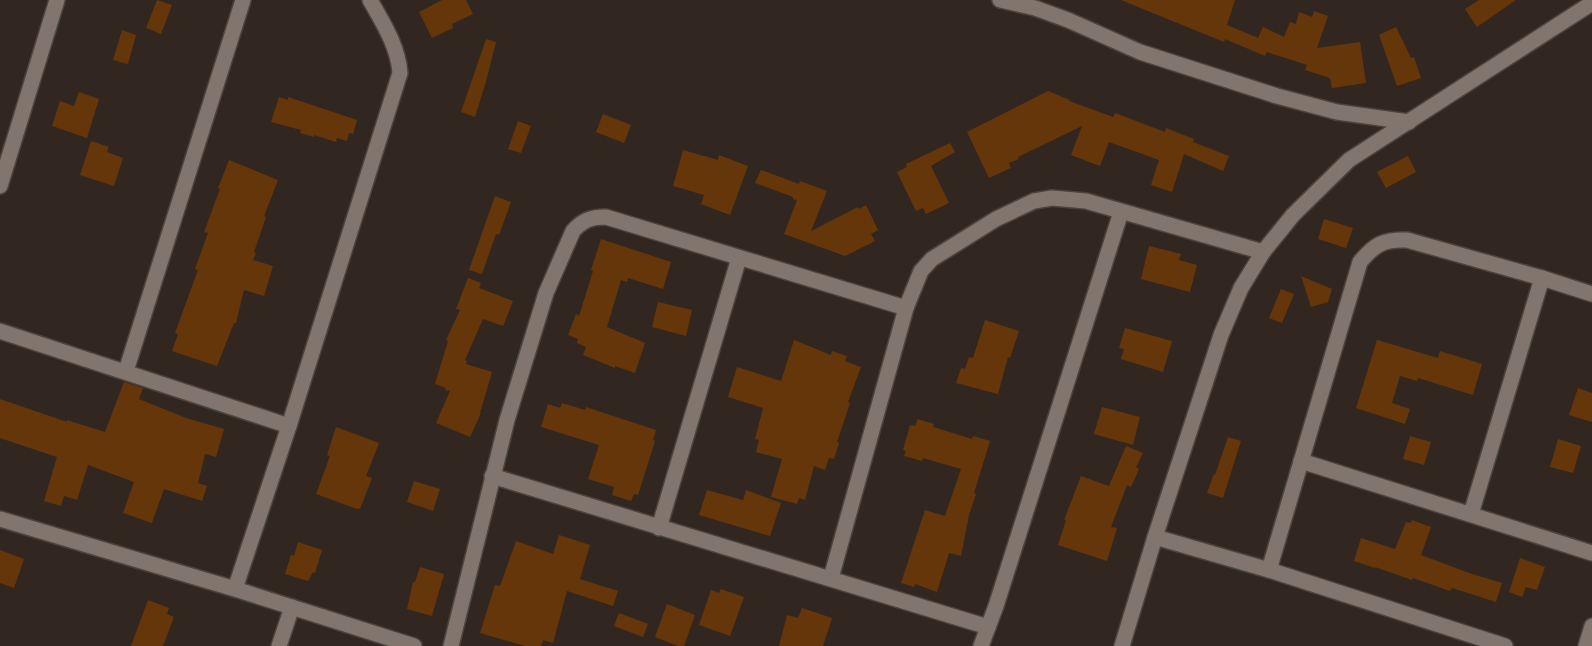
<svg xmlns="http://www.w3.org/2000/svg" width="1592" height="646" font-family="'PT Sans Narrow',sans-serif">
  <style>
    .building { fill: #653609 }
    .lines { fill: none; stroke-linecap: round; stroke-linejoin: round }
    .minor-casing { stroke: #4b433c; stroke-width: 18 }
    .minor { stroke: #82756d; stroke-width: 15 }
  </style>
  <rect width="100%" height="100%" fill="#322720"/>
  <!-- building -->
  <g class="building">
    <polygon points="157,0 172,5 161,34 146,28"/>
    <polygon points="442,0 466,0 473,14 452,24 453,28 432,38 419,12"/>
    <polygon points="1121,0 1235,0 1227,25 1258,38 1263,27 1284,37 1290,22 1296,24 1299,12 1312,17 1314,11 1328,16 1317,48 1360,42 1366,83 1332,88 1330,78 1305,70 1307,65 1267,52 1265,56 1225,39 1224,42"/>
    <polygon points="1479,0 1516,0 1477,27 1465,9"/>
    <polygon points="1396,27 1411,58 1414,57 1421,78 1397,86 1379,35"/>
    <polygon points="122,30 136,35 128,64 113,60"/>
    <polygon points="486,39 496,42 485,85 475,117 461,112"/>
    <polygon points="1048,91 1070,100 1069,101 1113,117 1115,113 1165,132 1166,128 1194,139 1193,142 1229,156 1223,171 1184,154 1172,192 1151,185 1159,160 1109,142 1100,166 1071,155 1082,126 1018,157 1019,159 1009,163 1011,168 989,178 967,132"/>
    <polygon points="79,92 99,99 87,138 52,126 60,101 74,106"/>
    <polygon points="279,97 288,100 288,97 357,120 353,134 349,133 347,141 337,138 336,142 314,135 314,137 300,133 301,130 271,122"/>
    <polygon points="603,114 631,125 624,143 596,132"/>
    <polygon points="518,121 531,126 521,153 508,149"/>
    <polygon points="91,141 109,147 107,152 123,158 114,186 80,175"/>
    <polygon points="950,143 955,152 931,166 949,203 926,214 923,208 916,211 897,172 907,167 906,164"/>
    <polygon points="683,150 718,160 719,155 748,166 730,215 701,204 704,195 673,186"/>
    <polygon points="1408,156 1416,172 1386,188 1377,172"/>
    <polygon points="229,160 278,180 264,216 266,217 254,252 256,253 253,260 273,266 264,296 244,290 236,323 234,323 217,366 172,351 178,334 175,333 198,270 195,269 208,233 204,232 220,189 218,188"/>
    <polygon points="761,170 799,184 800,181 827,191 811,231 858,207 859,209 866,205 878,230 871,234 875,241 845,256 784,234 797,200 793,199 793,197 755,183"/>
    <polygon points="495,196 511,202 499,235 496,234 482,274 469,270"/>
    <polygon points="1324,219 1353,228 1346,248 1318,239"/>
    <polygon points="601,239 671,262 663,289 628,278 627,282 621,280 607,327 645,343 635,373 615,366 615,368 583,355 586,347 577,343 578,339 568,335 576,314 579,316 593,271 591,270"/>
    <polygon points="1149,246 1181,254 1179,260 1197,265 1190,292 1141,279"/>
    <polygon points="1301,276 1332,289 1328,302 1311,307"/>
    <polygon points="468,278 481,283 479,288 513,301 503,326 483,319 465,360 467,361 466,364 492,372 480,413 481,413 470,437 436,423 450,391 445,390 446,388 435,384 448,341 446,340 460,310 456,309"/>
    <polygon points="1281,289 1294,294 1282,323 1269,318"/>
    <polygon points="658,302 692,310 686,336 652,327"/>
    <polygon points="985,320 1019,331 1010,358 1008,357 998,394 956,383 961,368 965,369 969,357 973,358"/>
    <polygon points="1125,328 1172,341 1163,372 1121,359 1124,349 1119,348"/>
    <polygon points="794,340 831,355 832,351 847,356 845,361 861,367 848,402 850,403 837,442 839,443 834,459 829,458 825,470 814,466 805,500 799,498 797,504 771,497 782,459 756,452 759,440 755,439 763,408 728,397 737,367 781,381"/>
    <polygon points="1377,340 1438,358 1440,351 1482,364 1473,395 1418,378 1417,381 1400,376 1392,403 1410,409 1405,424 1356,408"/>
    <polygon points="124,382 143,388 139,399 186,418 224,429 216,457 205,454 198,483 207,486 202,501 164,489 152,523 123,513 134,482 88,465 77,500 64,496 61,506 44,501 57,457 0,438 0,399 67,422 67,420 105,432"/>
    <polygon points="1578,388 1592,393 1592,422 1569,415"/>
    <polygon points="562,403 585,410 586,407 656,430 653,440 655,441 638,495 634,494 631,501 612,495 614,487 588,479 599,445 541,427 548,404 560,408"/>
    <polygon points="1102,407 1140,417 1133,445 1094,434"/>
    <polygon points="918,419 934,424 933,427 972,439 973,436 990,441 974,493 976,494 969,515 961,556 949,553 937,592 915,584 914,587 901,583 925,510 945,516 961,469 923,458 922,461 904,456 906,451 903,450 910,425 915,426"/>
    <polygon points="336,427 379,443 366,476 372,478 360,509 357,508 357,509 316,494 330,456 327,455"/>
    <polygon points="1410,436 1431,442 1424,465 1403,459"/>
    <polygon points="1228,437 1241,441 1223,498 1207,493 1214,474 1215,475"/>
    <polygon points="1558,439 1581,446 1573,473 1550,467"/>
    <polygon points="1126,446 1143,453 1136,467 1139,469 1131,487 1127,485 1111,527 1117,528 1107,561 1058,545 1066,520 1064,520 1081,476 1109,486"/>
    <polygon points="414,481 440,489 433,511 407,502"/>
    <polygon points="707,490 743,500 746,490 781,503 770,536 699,515"/>
    <polygon points="1412,520 1431,527 1421,555 1472,574 1502,583 1496,602 1452,588 1450,591 1413,578 1412,580 1375,567 1375,568 1354,561 1361,538 1395,549 1406,522 1411,523"/>
    <polygon points="559,535 590,545 580,579 618,591 613,606 567,591 553,643 543,640 541,646 525,646 480,633 495,585 500,586 516,541 553,554"/>
    <polygon points="298,542 322,550 315,573 313,572 308,581 285,574 291,555 294,556"/>
    <polygon points="0,550 24,559 14,588 0,583"/>
    <polygon points="1520,558 1545,567 1537,590 1526,587 1522,597 1509,592"/>
    <polygon points="420,567 444,574 432,616 407,609 413,582 415,582"/>
    <polygon points="721,589 744,597 730,636 699,625 711,590 719,593"/>
    <polygon points="148,600 169,608 167,614 174,617 163,646 131,646"/>
    <polygon points="667,604 695,615 684,646 678,646 655,637"/>
    <polygon points="802,608 832,618 823,646 779,646 787,615 798,618"/>
    <polygon points="619,613 648,624 643,637 614,626"/>
  </g>
  <g class="lines">
    <defs>
      <g id="minor">
        <polyline points="1000,0 1035,8 1068,20 1140,52 1277,96 1337,112 1409,122"/>
        <polyline points="0,186 57,0"/>
        <polyline points="0,331 289,426"/>
        <polyline points="126,371 243,0"/>
        <polyline points="1301,461 1592,553"/>
        <polyline points="492,476 988,627"/>
        <polyline points="1471,514 1542,278"/>
        <polyline points="0,519 235,589 414,646"/>
        <polyline points="659,528 739,258"/>
        <polyline points="1155,537 1269,570 1505,646"/>
        <path d="M1269 570 1360 262C1375 244 1384 239 1407 240L1542 278 1592 294"/>
        <polyline points="831,578 906,308 921,271 932,259 996,219 1034,201 1052,198 1086,201 1263,252"/>
        <path d="M235 589 289 426 400 73C398 46 383 23 370 0"/>
        <polyline points="279,646 292,607"/>
        <path d="M451 646 507 420 546 293 573 231C583 220 591 217 606 217L906 308"/>
        <polyline points="981,646 996,606 1121,212"/>
        <polyline points="1122,646 1155,537 1221,335 1241,288 1263,252 1293,215 1349,160 1592,3"/>
        <polyline points="1586,646 1592,626"/>
      </g>
    </defs>
    <!-- minor casing -->
    <use href="#minor" class="minor-casing"/>
    <!-- minor -->
    <use href="#minor" class="minor"/>
  </g>
</svg>
